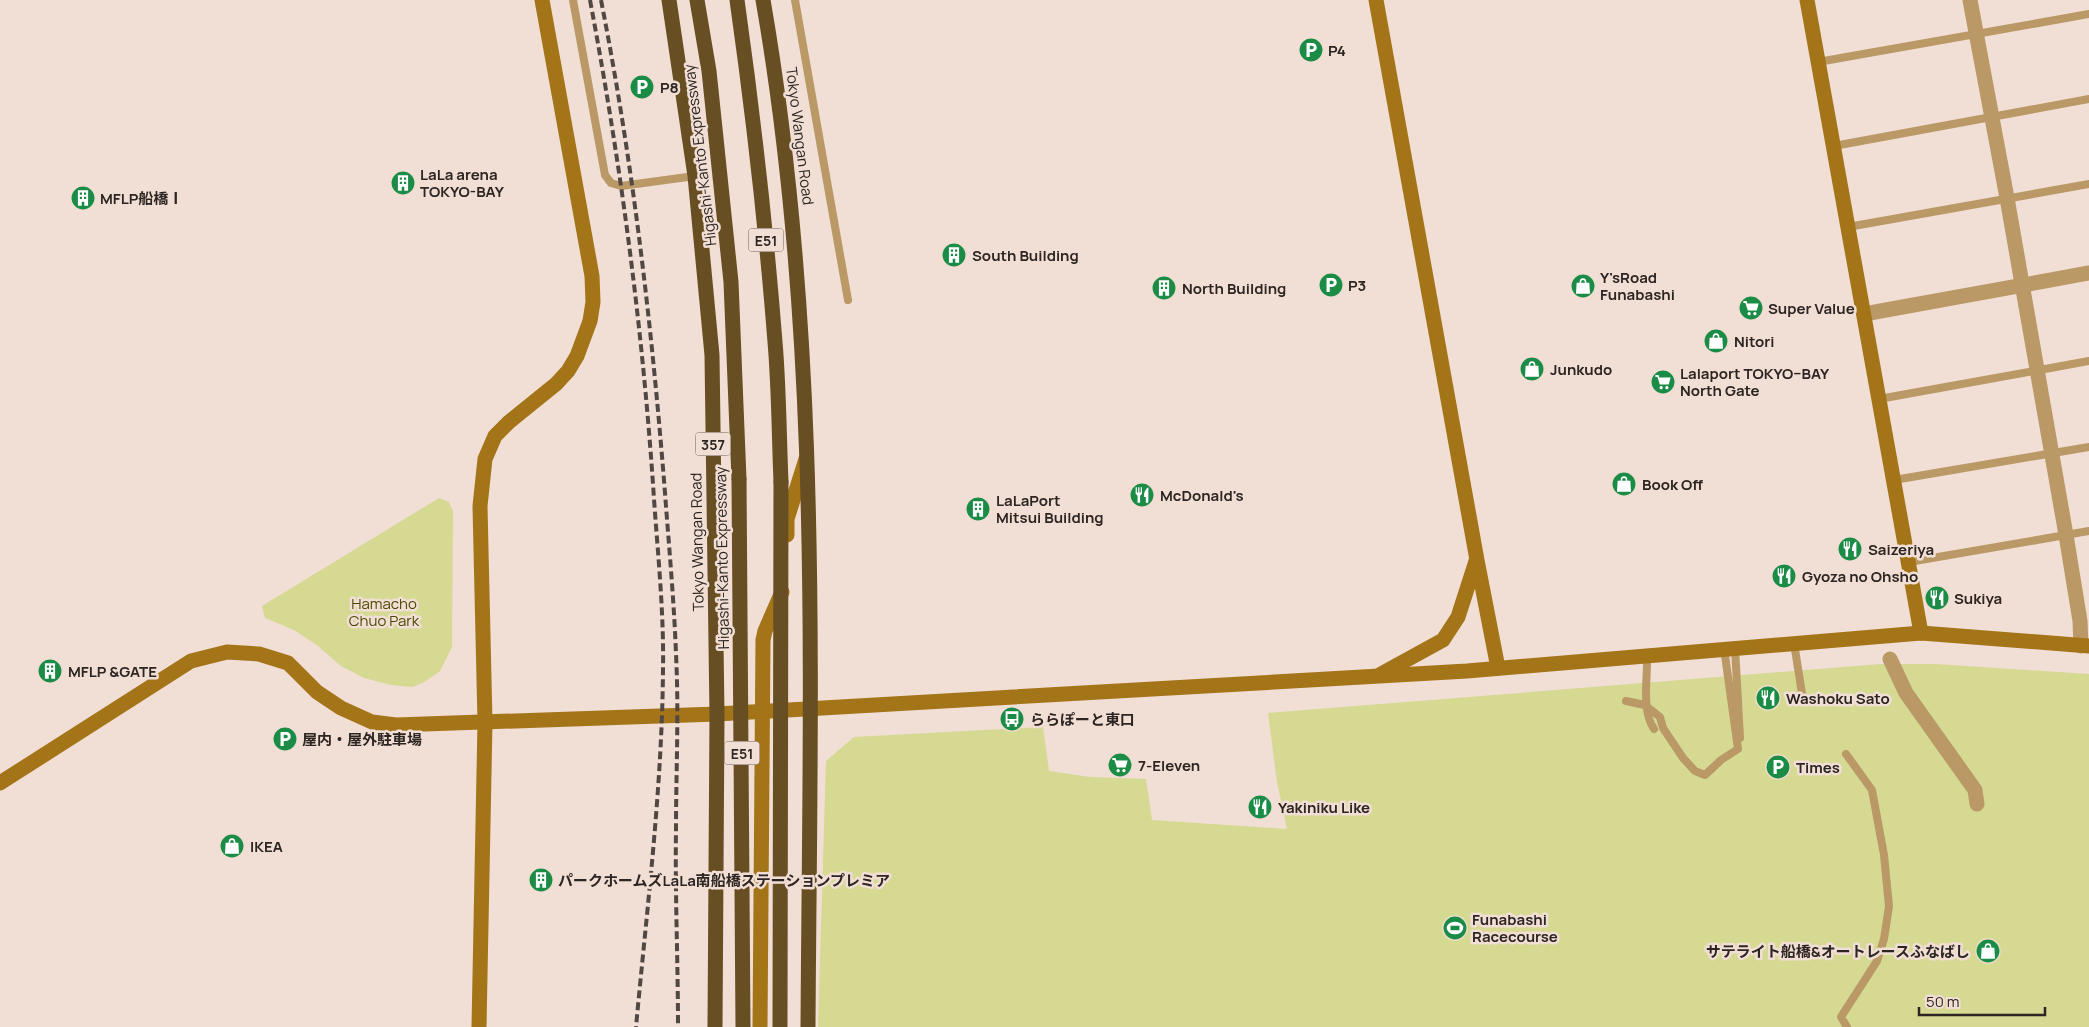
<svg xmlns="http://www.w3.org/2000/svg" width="2089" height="1027" font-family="Manrope,'Noto Sans JP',sans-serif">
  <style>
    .green { fill: #d5d992 }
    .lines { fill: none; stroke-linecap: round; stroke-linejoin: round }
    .lane { stroke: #ba9967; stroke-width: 8 }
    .street { stroke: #ba9967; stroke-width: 15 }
    .secondary { stroke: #a47418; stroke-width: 15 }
    .highway { stroke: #684e23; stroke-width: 15 }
    .rail { stroke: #514743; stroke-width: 4; stroke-dasharray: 8 4; stroke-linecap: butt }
    .highway-bridge { stroke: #684e23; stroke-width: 15 }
    .labels { text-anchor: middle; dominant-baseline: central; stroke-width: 5; stroke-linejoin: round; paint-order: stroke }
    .shield { fill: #f1ded4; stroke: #675c57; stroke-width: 1 }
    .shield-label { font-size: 14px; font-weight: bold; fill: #2c2522 }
    .poi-label { font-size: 15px; font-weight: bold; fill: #2c2522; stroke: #f1ded4; text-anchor: start }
    .street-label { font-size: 15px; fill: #2c2522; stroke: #f1ded4 }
    .park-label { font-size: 15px; fill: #494b04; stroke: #f1ded4 }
  </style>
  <rect width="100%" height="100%" fill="#f1ded4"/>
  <!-- green -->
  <g class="green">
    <polygon points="439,498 449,502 453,512 452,647 440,671 426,681 413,687 391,685 364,678 341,666 318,646 294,630 265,618 262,606"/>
    <polygon points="1881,664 1936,664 2089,674 2089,1027 818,1027 826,761 854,737 1043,727 1049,771 1090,777 1146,779 1152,820 1287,829 1277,782 1268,713"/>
  </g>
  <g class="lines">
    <!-- lane -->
    <g class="lane">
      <polyline points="573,0 605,175 611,183 621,186 695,176"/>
      <polyline points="795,0 848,300"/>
      <polyline points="1818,62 2089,14"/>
      <polyline points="1834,146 2089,99"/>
      <polyline points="1848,227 2089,184"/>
      <polyline points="1879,399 2089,361"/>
      <polyline points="1894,480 2089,447"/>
      <polyline points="1909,562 2089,531"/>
      <polyline points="1794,643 1803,700"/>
      <polyline points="1735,648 1740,738"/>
      <path d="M1647 655C1648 678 1641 710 1654 729"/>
      <polyline points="1626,701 1645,705 1660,717 1663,728 1683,758 1695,771 1705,775 1721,760 1738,749 1724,648"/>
      <polyline points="1846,754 1872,790 1884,855 1889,906 1884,939 1877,961 1841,1017 1847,1027"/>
    </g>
    <!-- street -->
    <g class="street">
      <polyline points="1970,0 2007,198 2066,535 2080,621 2081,646"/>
      <polyline points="1864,314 2089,273"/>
      <polyline points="1890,659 1906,693 1975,790 1977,804"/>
    </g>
    <!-- secondary -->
    <g class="secondary">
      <polyline points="1376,0 1477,560 1498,668"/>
      <polyline points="1807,0 1921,633"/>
      <polyline points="787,535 787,519 806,459"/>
      <polyline points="1381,674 1443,640 1458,617 1476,561"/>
      <polyline points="0,783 191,661 227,652 259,654 288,663 317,692 341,708 372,722 396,725 717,714 1467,671 1921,633 2089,646"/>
      <polyline points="479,1027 485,722 480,506 485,459 495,436 509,422 556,384 568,371 577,356 590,321 593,302 592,276 542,0"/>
      <polyline points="760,1027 763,640 765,631 782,592"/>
    </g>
    <!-- highway -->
    <g class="highway">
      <polyline points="669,0 695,176 712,355 717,714 715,1027"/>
      <polyline points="697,0 709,71 731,282 739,479"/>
      <path d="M737 0C753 113 766 227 775 342 779 388 779 435 781 482"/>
      <path d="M763 0C822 339 810 684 808 1027"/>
    </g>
    <!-- rail -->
    <g class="rail">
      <path d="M590 0C621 165 643 331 654 499 658 556 664 613 663 670 662 789 647 908 636 1027"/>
      <path d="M601 0C633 163 652 328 665 493 669 547 674 600 676 654 679 713 676 771 676 830 675 896 678 961 678 1027"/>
    </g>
    <!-- highway-bridge -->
    <g class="highway-bridge">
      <polyline points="739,479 743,1027"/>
      <polyline points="780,1027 781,482"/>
    </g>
  </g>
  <!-- icons -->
  <defs>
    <symbol id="parking-disc" viewBox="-11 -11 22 22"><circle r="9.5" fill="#1a8c46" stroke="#f1ded4"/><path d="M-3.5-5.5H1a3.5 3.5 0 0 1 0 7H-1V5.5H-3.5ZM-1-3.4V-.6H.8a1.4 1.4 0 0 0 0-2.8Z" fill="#fff"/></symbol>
    <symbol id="building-disc" viewBox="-11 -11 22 22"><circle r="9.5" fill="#1a8c46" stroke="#f1ded4"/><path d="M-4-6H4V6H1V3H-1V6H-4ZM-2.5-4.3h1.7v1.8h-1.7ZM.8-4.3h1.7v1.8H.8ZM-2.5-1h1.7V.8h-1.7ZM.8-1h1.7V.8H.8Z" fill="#fff"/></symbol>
    <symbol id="shop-disc" viewBox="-11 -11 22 22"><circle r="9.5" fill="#1a8c46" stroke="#f1ded4"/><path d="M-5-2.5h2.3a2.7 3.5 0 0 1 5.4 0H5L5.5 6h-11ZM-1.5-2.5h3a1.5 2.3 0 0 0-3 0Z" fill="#fff"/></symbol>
    <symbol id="supermarket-disc" viewBox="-11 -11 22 22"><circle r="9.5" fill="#1a8c46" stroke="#f1ded4"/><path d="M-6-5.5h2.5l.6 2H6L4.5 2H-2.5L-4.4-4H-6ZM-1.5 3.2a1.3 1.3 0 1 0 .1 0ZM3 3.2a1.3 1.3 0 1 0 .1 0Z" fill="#fff"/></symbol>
    <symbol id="restaurant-disc" viewBox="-11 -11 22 22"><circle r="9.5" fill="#1a8c46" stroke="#f1ded4"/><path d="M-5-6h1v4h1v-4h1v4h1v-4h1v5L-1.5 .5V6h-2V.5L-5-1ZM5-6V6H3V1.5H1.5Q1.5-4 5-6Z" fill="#fff"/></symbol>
    <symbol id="bus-disc" viewBox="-11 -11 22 22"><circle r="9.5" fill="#1a8c46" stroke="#f1ded4"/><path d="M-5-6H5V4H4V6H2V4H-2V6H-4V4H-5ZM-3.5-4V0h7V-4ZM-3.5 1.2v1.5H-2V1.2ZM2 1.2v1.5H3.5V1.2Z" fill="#fff"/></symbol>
    <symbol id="stadium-disc" viewBox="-11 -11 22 22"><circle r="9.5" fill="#1a8c46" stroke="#f1ded4"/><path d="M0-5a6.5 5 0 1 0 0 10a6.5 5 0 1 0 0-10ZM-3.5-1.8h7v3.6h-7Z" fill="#fff"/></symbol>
  </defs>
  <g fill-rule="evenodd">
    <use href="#parking-disc" x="1297" y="36" width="28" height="28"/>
    <use href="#parking-disc" x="628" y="73" width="28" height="28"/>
    <use href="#building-disc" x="389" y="169" width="28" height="28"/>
    <use href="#building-disc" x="69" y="184" width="28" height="28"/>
    <use href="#building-disc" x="940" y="241" width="28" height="28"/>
    <use href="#parking-disc" x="1317" y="271" width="28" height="28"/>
    <use href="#shop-disc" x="1569" y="272" width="28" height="28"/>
    <use href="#building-disc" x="1150" y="274" width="28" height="28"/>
    <use href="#supermarket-disc" x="1737" y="294" width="28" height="28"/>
    <use href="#shop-disc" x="1702" y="327" width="28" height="28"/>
    <use href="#shop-disc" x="1518" y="355" width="28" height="28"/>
    <use href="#supermarket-disc" x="1649" y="368" width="28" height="28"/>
    <use href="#shop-disc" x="1610" y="470" width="28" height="28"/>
    <use href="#restaurant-disc" x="1128" y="481" width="28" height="28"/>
    <use href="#building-disc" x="964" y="495" width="28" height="28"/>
    <use href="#restaurant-disc" x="1836" y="535" width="28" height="28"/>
    <use href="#restaurant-disc" x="1770" y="562" width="28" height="28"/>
    <use href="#restaurant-disc" x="1923" y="584" width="28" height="28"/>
    <use href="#building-disc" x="36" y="657" width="28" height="28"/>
    <use href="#restaurant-disc" x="1754" y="684" width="28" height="28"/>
    <use href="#bus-disc" x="998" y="705" width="28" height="28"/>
    <use href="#parking-disc" x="271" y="725" width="28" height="28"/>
    <use href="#supermarket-disc" x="1106" y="751" width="28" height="28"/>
    <use href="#parking-disc" x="1764" y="753" width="28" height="28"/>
    <use href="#restaurant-disc" x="1246" y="793" width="28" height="28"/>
    <use href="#shop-disc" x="218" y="832" width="28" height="28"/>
    <use href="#building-disc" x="527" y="866" width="28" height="28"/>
    <use href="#stadium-disc" x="1441" y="914" width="28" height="28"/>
    <use href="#shop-disc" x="1974" y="937" width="28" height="28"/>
  </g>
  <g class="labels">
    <!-- shield labels -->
    <g class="shield">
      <rect x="748.5" y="228.5" width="35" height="23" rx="4"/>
      <rect x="695.5" y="432.5" width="35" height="23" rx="4"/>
      <rect x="724.5" y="741.5" width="35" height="23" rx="4"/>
    </g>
    <g class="shield-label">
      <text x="766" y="240">E51</text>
      <text x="713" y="444">357</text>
      <text x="742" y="753">E51</text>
    </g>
    <!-- poi labels -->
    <g class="poi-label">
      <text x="1328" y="50">P4</text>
      <text x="660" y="87">P8</text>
      <text x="420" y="174">LaLa arena<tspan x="420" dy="17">TOKYO-BAY</tspan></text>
      <text x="100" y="198">MFLP船橋Ⅰ</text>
      <text x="972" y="255">South Building</text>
      <text x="1600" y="277">Y'sRoad<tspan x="1600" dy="17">Funabashi</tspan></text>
      <text x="1348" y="285">P3</text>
      <text x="1182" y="288">North Building</text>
      <text x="1768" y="308">Super Value</text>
      <text x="1734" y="341">Nitori</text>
      <text x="1550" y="369">Junkudo</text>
      <text x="1680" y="373">Lalaport TOKYO−BAY<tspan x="1680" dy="17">North Gate</tspan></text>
      <text x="1642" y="484">Book Off</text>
      <text x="1160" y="495">McDonald's</text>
      <text x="996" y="500">LaLaPort<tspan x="996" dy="17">Mitsui Building</tspan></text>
      <text x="1868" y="549">Saizeriya</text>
      <text x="1802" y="576">Gyoza no Ohsho</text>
      <text x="1954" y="598">Sukiya</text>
      <text x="68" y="671">MFLP &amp;GATE</text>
      <text x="1786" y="698">Washoku Sato</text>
      <text x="1030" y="719">ららぽーと東口</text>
      <text x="302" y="739">屋内・屋外駐車場</text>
      <text x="1138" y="765">7-Eleven</text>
      <text x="1796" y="767">Times</text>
      <text x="1278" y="807">Yakiniku Like</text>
      <text x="250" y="846">IKEA</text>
      <text x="558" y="880">パークホームズLaLa南船橋ステーションプレミア</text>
      <text x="1472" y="919">Funabashi<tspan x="1472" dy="17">Racecourse</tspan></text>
      <text x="1970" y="951" text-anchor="end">サテライト船橋&amp;オートレースふなばし</text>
    </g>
    <!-- street labels -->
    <g class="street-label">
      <text transform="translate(800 136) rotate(83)">Tokyo Wangan Road</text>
      <text transform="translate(700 155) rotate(-97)">Higashi-Kanto Expressway</text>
      <text transform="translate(697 542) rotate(-91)">Tokyo Wangan Road</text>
      <text transform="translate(722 558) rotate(-91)">Higashi-Kanto Expressway</text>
    </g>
    <!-- park labels -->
    <g class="park-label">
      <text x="384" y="603">Hamacho<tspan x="384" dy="17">Chuo Park</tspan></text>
    </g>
  </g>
  <!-- scale -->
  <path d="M1919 1007v8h126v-8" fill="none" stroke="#2c2522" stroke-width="2.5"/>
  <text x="1926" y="1007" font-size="15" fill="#2c2522" stroke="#f1ded4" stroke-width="4" paint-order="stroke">50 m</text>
</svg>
